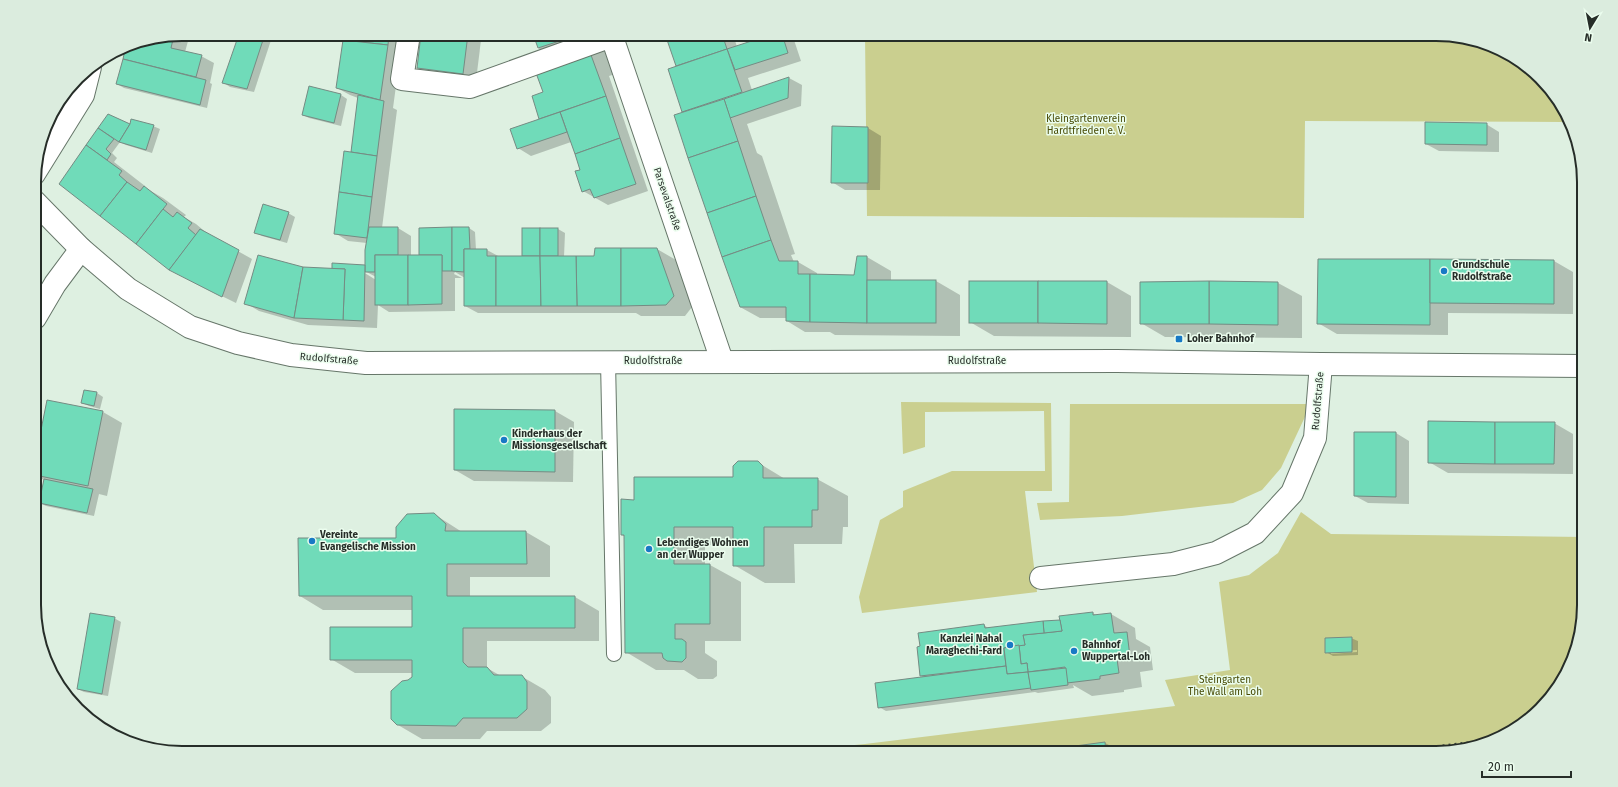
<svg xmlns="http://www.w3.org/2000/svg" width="1618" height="787" font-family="'Fira Sans',sans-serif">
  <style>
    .green { fill: #cacf8f }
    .shadow { fill: #0003; fill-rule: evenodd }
    .building { fill: #70dbb9; stroke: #758b83 }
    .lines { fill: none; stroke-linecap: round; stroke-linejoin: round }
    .lane-casing { stroke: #667669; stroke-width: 16 }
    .street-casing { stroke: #667669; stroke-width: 24 }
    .secondary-casing { stroke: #667669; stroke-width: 24 }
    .lane { stroke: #fff; stroke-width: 14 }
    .street { stroke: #fff; stroke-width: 22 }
    .secondary { stroke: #fff; stroke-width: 22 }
    .rail { stroke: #39423c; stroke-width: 3; stroke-dasharray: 2 4; stroke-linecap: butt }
    .poi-dot { fill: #1879c5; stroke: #ebfdee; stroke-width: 1.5 }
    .labels { text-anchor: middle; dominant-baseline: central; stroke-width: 3; stroke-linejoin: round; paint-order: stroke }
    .park-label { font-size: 10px; fill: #484b05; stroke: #ebfdee }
    .street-label { font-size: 10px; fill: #262d28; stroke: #ebfdee }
    .poi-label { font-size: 10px; font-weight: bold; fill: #262d28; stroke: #ebfdee; text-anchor: start }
    .rim { fill: none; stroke: #262d28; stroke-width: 2 }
  </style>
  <rect width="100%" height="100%" fill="#def0e1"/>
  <!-- green -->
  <g class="green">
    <polygon points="865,34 1436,34 1501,49 1554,92 1564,122 1305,121 1304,218 867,216"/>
    <polygon points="901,402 1051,403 1052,491 1025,491 1037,592 862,613 859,597 880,520 903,507 903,491 952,471 1045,471 1044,411 925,412 925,447 903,454"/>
    <polygon points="1070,404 1311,404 1281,468 1262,490 1233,503 1122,516 1040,520 1037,503 1069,502"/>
    <polygon points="1301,512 1331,534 1584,537 1584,605 1569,670 1547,702 1518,728 1483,745 1445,753 772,753 865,744 1175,706 1165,680 1230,670 1219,582 1249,575 1278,553"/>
  </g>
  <!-- shadow -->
  <g class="shadow">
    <polygon points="182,34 190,34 185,52 201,56 214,63 210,83 212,84 207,108 124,88 117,84 127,45"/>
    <polygon points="240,34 273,34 254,92 230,87 224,83"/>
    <path d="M345 34H403L393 108 397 110 382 228H398L411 236V256H420L469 228 475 232 476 250H487L500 257H527L523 229H558L565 233 564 257H595L657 249 676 260 692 307 685 316H641L636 313H478L465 306V278L455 272 454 274 462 278H455V311L389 312 378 305 377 328 308 325 259 311 246 303 303 268 333 270V264L366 266 367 243 348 241 335 233 351 154 358 98 350 95 337 88ZM361 269 376 277V280L360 270Z"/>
    <polygon points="423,34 470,34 481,40 476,81 431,75 418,68"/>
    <polygon points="534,34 583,34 584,38 614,52 622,72 609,76 648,191 608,205 583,191 581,170 571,142 531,156 518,148 541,120 533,97 544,93 546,69"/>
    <polygon points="666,34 733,34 737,47 776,34 783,34 794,40 801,61 748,78 752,90 789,78 802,85 801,106 747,124 757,153 762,156 795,254 791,255 794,262 798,262 817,273 817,275 855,276 858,257 867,257 891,271 891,281 936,281 960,295 960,336 835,335 830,332 805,332 787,321 787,318 760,318 740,307 685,113 683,112 669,70 677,67"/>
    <polygon points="805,34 826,34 827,36 808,36"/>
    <polygon points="76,82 84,87 38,158 49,116"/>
    <polygon points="309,88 341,95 347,99 341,126 309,118 303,115"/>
    <polygon points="108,115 131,126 153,126 160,129 152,153 126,145 120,142 112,153 117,158 114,162 145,186 144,187 163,198 186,215 184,217 196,224 209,235 252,259 236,303 189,280 89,148 90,147 87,144"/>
    <polygon points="1486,124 1499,132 1499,152 1439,151 1426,144"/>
    <polygon points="868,128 881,136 880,190 845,190 832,182"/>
    <polygon points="288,213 295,217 287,243 262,236 255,232"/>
    <polygon points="1554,261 1573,272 1573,314 1448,313 1448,335 1337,334 1318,323"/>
    <polygon points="1107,282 1131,296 1131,337 994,336 970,322"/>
    <polygon points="1141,283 1278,283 1302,296 1302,338 1165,337 1141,323"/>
    <polygon points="97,393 103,397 100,409 89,406 82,403"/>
    <polygon points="48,401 103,412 122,423 107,496 99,494 94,516 46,506 40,503 44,480 35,475 35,465"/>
    <polygon points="555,411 574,422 573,482 474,481 455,470"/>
    <polygon points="1554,423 1573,434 1573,474 1448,473 1429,462"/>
    <polygon points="1396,433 1409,441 1409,504 1368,503 1355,496"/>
    <polygon points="757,462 785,479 817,479 848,496 848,527 843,527 842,544 794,544 795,583 765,583 734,565 734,545 705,545 705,565 710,565 741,582 741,641 705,641 705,653 717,661 717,676 713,679 698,679 684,670 656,670 626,652 625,537 622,535 635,501 734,478"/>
    <polygon points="434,514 462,532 526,532 550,546 550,577 470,577 470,597 575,597 599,611 599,641 487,641 487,668 501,676 521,676 545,690 551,697 551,723 541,731 487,731 480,739 422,739 398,725 413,677 413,673 355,673 331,659 413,628 413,610 323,610 300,596 397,539"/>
    <polygon points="1093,613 1097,616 1111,614 1135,628 1136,639 1150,647 1153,670 1140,672 1142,687 1124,690 1124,692 1092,696 1073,685 1074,688 1038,693 1035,692 886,711 879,707 924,678 921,676 984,625 988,628 1060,621"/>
    <polygon points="114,618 121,622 108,696 84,692 78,689"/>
    <path d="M1351 638 1358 641V655L1333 656 1326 652ZM1357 650V652L1331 654V652Z"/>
    <polygon points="1105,743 1111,746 1112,753 1030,753"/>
  </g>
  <!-- building -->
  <g class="building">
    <polygon points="239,34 265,34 247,89 222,83"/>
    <polygon points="344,34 389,34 388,45 343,40"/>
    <polygon points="421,34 468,34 463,74 417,68"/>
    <polygon points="533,34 581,34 538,48"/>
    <polygon points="665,34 722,34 727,49 676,66"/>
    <polygon points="773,34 782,34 788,53 735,70 727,49"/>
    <polygon points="174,35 171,48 202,55 196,77 123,59 126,45"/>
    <polygon points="343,40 388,45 380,100 336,88"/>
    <polygon points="727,49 742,92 682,112 668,69"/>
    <polygon points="591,55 606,96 539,119 532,96 543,92 536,73"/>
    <polygon points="123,59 206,80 200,105 116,84"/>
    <polygon points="789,77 788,98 730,118 724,99"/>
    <polygon points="309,86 341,94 334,123 302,115"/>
    <polygon points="358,95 384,101 377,156 351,152"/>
    <polygon points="606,96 620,138 575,154 560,112"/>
    <polygon points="724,99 738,141 688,158 674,115"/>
    <polygon points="560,112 567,132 517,149 510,129"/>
    <polygon points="108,114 130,124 119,142 98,128"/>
    <polygon points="131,119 154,125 146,150 119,142 130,124"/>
    <polygon points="1425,122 1487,123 1487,145 1425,144"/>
    <polygon points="832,126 868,127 868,183 831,183"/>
    <polygon points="98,128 114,139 106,149 111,154 107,160 86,145"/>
    <polygon points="620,138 636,184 594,198 590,189 582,192 575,171 580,170 575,154"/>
    <polygon points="738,141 756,196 707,213 688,158"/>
    <polygon points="86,145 122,171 119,175 127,182 100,216 59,184"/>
    <polygon points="344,151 377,156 372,197 339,192"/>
    <polygon points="127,182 140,191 144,186 167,204 136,244 100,216"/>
    <polygon points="339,192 372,197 367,238 334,234"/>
    <polygon points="756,196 771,240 722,257 707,213"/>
    <polygon points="263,204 289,212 280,240 254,233"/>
    <polygon points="163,209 173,217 177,212 192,223 188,228 196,235 169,270 136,244"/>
    <polygon points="369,227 398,227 398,255 375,255 375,272 365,272 365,250"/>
    <polygon points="452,227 452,271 442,271 442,255 419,255 419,228"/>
    <polygon points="452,227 469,227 470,249 464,249 464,272 452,271"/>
    <rect x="522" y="228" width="18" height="28"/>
    <rect x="540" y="228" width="18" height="28"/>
    <polygon points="200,229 239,250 222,297 169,270"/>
    <polygon points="771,240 779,261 798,261 798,274 810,274 810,322 786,321 786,307 740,307 722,257"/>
    <polygon points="595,248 621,248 621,306 577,306 576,256 594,256"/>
    <polygon points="621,248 657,248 674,296 666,305 621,306"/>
    <polygon points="464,249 487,249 487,256 496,256 496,306 464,306"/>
    <polygon points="258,255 303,267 294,318 244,304"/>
    <rect x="375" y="255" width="33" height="50"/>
    <polygon points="408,255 442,255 442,304 408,305"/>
    <polygon points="496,256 540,256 541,306 496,306"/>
    <polygon points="540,256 576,256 577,306 541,306"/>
    <polygon points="857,256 867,256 867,323 810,322 810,274 854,275"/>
    <polygon points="1318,259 1430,259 1430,325 1317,324"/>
    <polygon points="1430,259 1554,260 1554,304 1430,303"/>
    <polygon points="332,263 365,265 364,321 343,320 345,269 332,269"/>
    <polygon points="303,267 345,269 343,320 294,318"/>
    <rect x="867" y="280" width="69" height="43"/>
    <rect x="969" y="281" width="69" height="42"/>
    <polygon points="1038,281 1107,281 1107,324 1038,323"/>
    <polygon points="1209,281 1278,282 1278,325 1209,324"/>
    <polygon points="1209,281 1209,324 1140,324 1140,282"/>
    <polygon points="84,390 97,392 94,406 81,403"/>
    <polygon points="47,400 103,411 88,486 35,475 35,460"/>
    <polygon points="454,409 555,410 555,472 454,470"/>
    <polygon points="1428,421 1495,422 1495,464 1428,463"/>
    <polygon points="1495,422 1555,422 1554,464 1495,464"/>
    <polygon points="1354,432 1396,432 1396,497 1354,496"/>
    <polygon points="738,461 758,461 763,466 763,478 818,478 818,510 812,510 812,527 764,527 764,566 733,566 733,527 674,527 674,564 710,564 710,624 675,624 675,639 682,639 686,642 686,658 682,662 667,661 663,658 662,653 625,653 624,535 621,535 621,499 634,500 634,477 733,477 733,466"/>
    <polygon points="44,479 93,489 87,513 39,503"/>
    <polygon points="434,513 446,524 445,531 526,531 527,564 447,564 447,596 575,596 575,628 463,628 463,662 468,667 487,667 494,675 522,675 527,682 527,709 517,718 463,718 456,726 397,725 391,719 391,691 402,681 408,680 412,677 412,660 330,660 330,627 412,627 412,596 299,596 298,538 396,538 396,527 407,514"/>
    <polygon points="1093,612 1093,615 1111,613 1114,633 1127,632 1130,657 1117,659 1119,673 1100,676 1100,679 1067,683 1065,667 1028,672 1027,663 1021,664 1019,645 1025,645 1023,635 1062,631 1059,616"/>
    <polygon points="90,613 115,617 102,694 77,689"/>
    <polygon points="1060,620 1062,631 1044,633 1043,621"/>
    <polygon points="1043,621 1044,633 1023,635 1025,645 1004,648 1006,666 920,676 917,647 920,646 918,633 984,624 985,628"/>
    <polygon points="1352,637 1352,652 1325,653 1325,638"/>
    <polygon points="1019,645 1021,664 1027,663 1028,672 1007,674 1004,648"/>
    <polygon points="1006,666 1007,674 1028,672 1031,688 878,708 875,683"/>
    <polygon points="1066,668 1068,685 1031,690 1028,672"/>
    <polygon points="1105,742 1106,753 1023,753"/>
  </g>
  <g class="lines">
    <defs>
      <polyline id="lane" points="608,361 614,654"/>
      <g id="street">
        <polyline points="409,34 402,79 470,87 612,36"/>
        <polyline points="611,34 722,361"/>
        <polyline points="34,174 83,95 90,67"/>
        <polyline points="1041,578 1173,564 1216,553 1255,533 1292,493 1315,438 1321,364"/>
      </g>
      <g id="secondary">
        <polyline points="34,201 81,249 128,289 190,327 238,343 291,355 366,363 1117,361 1321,364 1583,366"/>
        <polyline points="35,318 55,284 81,249"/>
      </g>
    </defs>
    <!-- lane casing -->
    <use href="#lane" class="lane-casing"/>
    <!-- street casing -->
    <use href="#street" class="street-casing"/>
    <!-- secondary casing -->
    <use href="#secondary" class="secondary-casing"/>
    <!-- lane -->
    <use href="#lane" class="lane"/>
    <!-- street -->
    <use href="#street" class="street"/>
    <!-- secondary -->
    <use href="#secondary" class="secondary"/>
    <!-- rail -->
    <polyline class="rail" points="1383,753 1493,740"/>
  </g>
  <!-- markers -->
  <g class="poi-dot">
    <circle cx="1444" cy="271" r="4"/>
    <rect x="1175" y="335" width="8" height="8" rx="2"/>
    <circle cx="504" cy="440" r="4"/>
    <circle cx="312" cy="541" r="4"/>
    <circle cx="649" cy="549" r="4"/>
    <circle cx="1010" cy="645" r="4"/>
    <circle cx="1074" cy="651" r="4"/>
  </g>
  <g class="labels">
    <!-- park labels -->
    <g class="park-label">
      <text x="1086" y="119">Kleingartenverein<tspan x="1086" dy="12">Hardtfrieden e. V.</tspan></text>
      <text x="1225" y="680">Steingarten<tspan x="1225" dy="12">The Wall am Loh</tspan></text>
    </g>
    <!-- street labels -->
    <g class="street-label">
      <text transform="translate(667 199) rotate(71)">Parsevalstraße</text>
      <text transform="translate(329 359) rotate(5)">Rudolfstraße</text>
      <text x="653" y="361">Rudolfstraße</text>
      <text x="977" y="361">Rudolfstraße</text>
      <text transform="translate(1318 401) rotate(-85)">Rudolfstraße</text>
    </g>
    <!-- poi labels -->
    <g class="poi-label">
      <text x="1452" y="265">Grundschule<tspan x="1452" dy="12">Rudolfstraße</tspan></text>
      <text x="1187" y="339">Loher Bahnhof</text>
      <text x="512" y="434">Kinderhaus der<tspan x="512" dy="12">Missionsgesellschaft</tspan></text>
      <text x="320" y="535">Vereinte<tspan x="320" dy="12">Evangelische Mission</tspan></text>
      <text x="657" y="543">Lebendiges Wohnen<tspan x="657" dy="12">an der Wupper</tspan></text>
      <text x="1002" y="639" text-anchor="end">Kanzlei Nahal<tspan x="1002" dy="12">Maraghechi-Fard</tspan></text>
      <text x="1082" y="645">Bahnhof<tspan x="1082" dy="12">Wuppertal-Loh</tspan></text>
    </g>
  </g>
  <!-- crop -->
  <path d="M0 0H1618V787H0ZM182 41H1436A141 141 0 0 1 1577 182V605A141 141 0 0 1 1436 746H182A141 141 0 0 1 41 605V182A141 141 0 0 1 182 41Z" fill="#dbecde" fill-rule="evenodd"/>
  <path class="rim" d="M182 41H1436A141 141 0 0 1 1577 182V605A141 141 0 0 1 1436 746H182A141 141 0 0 1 41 605V182A141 141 0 0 1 182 41Z"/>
  <!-- north arrow -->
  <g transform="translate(1590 28) rotate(190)" stroke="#ebfdee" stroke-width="3" paint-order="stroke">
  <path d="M0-3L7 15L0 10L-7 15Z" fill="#262d28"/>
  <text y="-6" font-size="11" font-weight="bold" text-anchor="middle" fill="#262d28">N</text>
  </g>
  <!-- scale -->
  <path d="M1482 771v6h89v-6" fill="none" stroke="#262d28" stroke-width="2"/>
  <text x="1488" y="771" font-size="12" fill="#262d28" stroke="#ebfdee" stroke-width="3" paint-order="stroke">20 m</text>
</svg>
